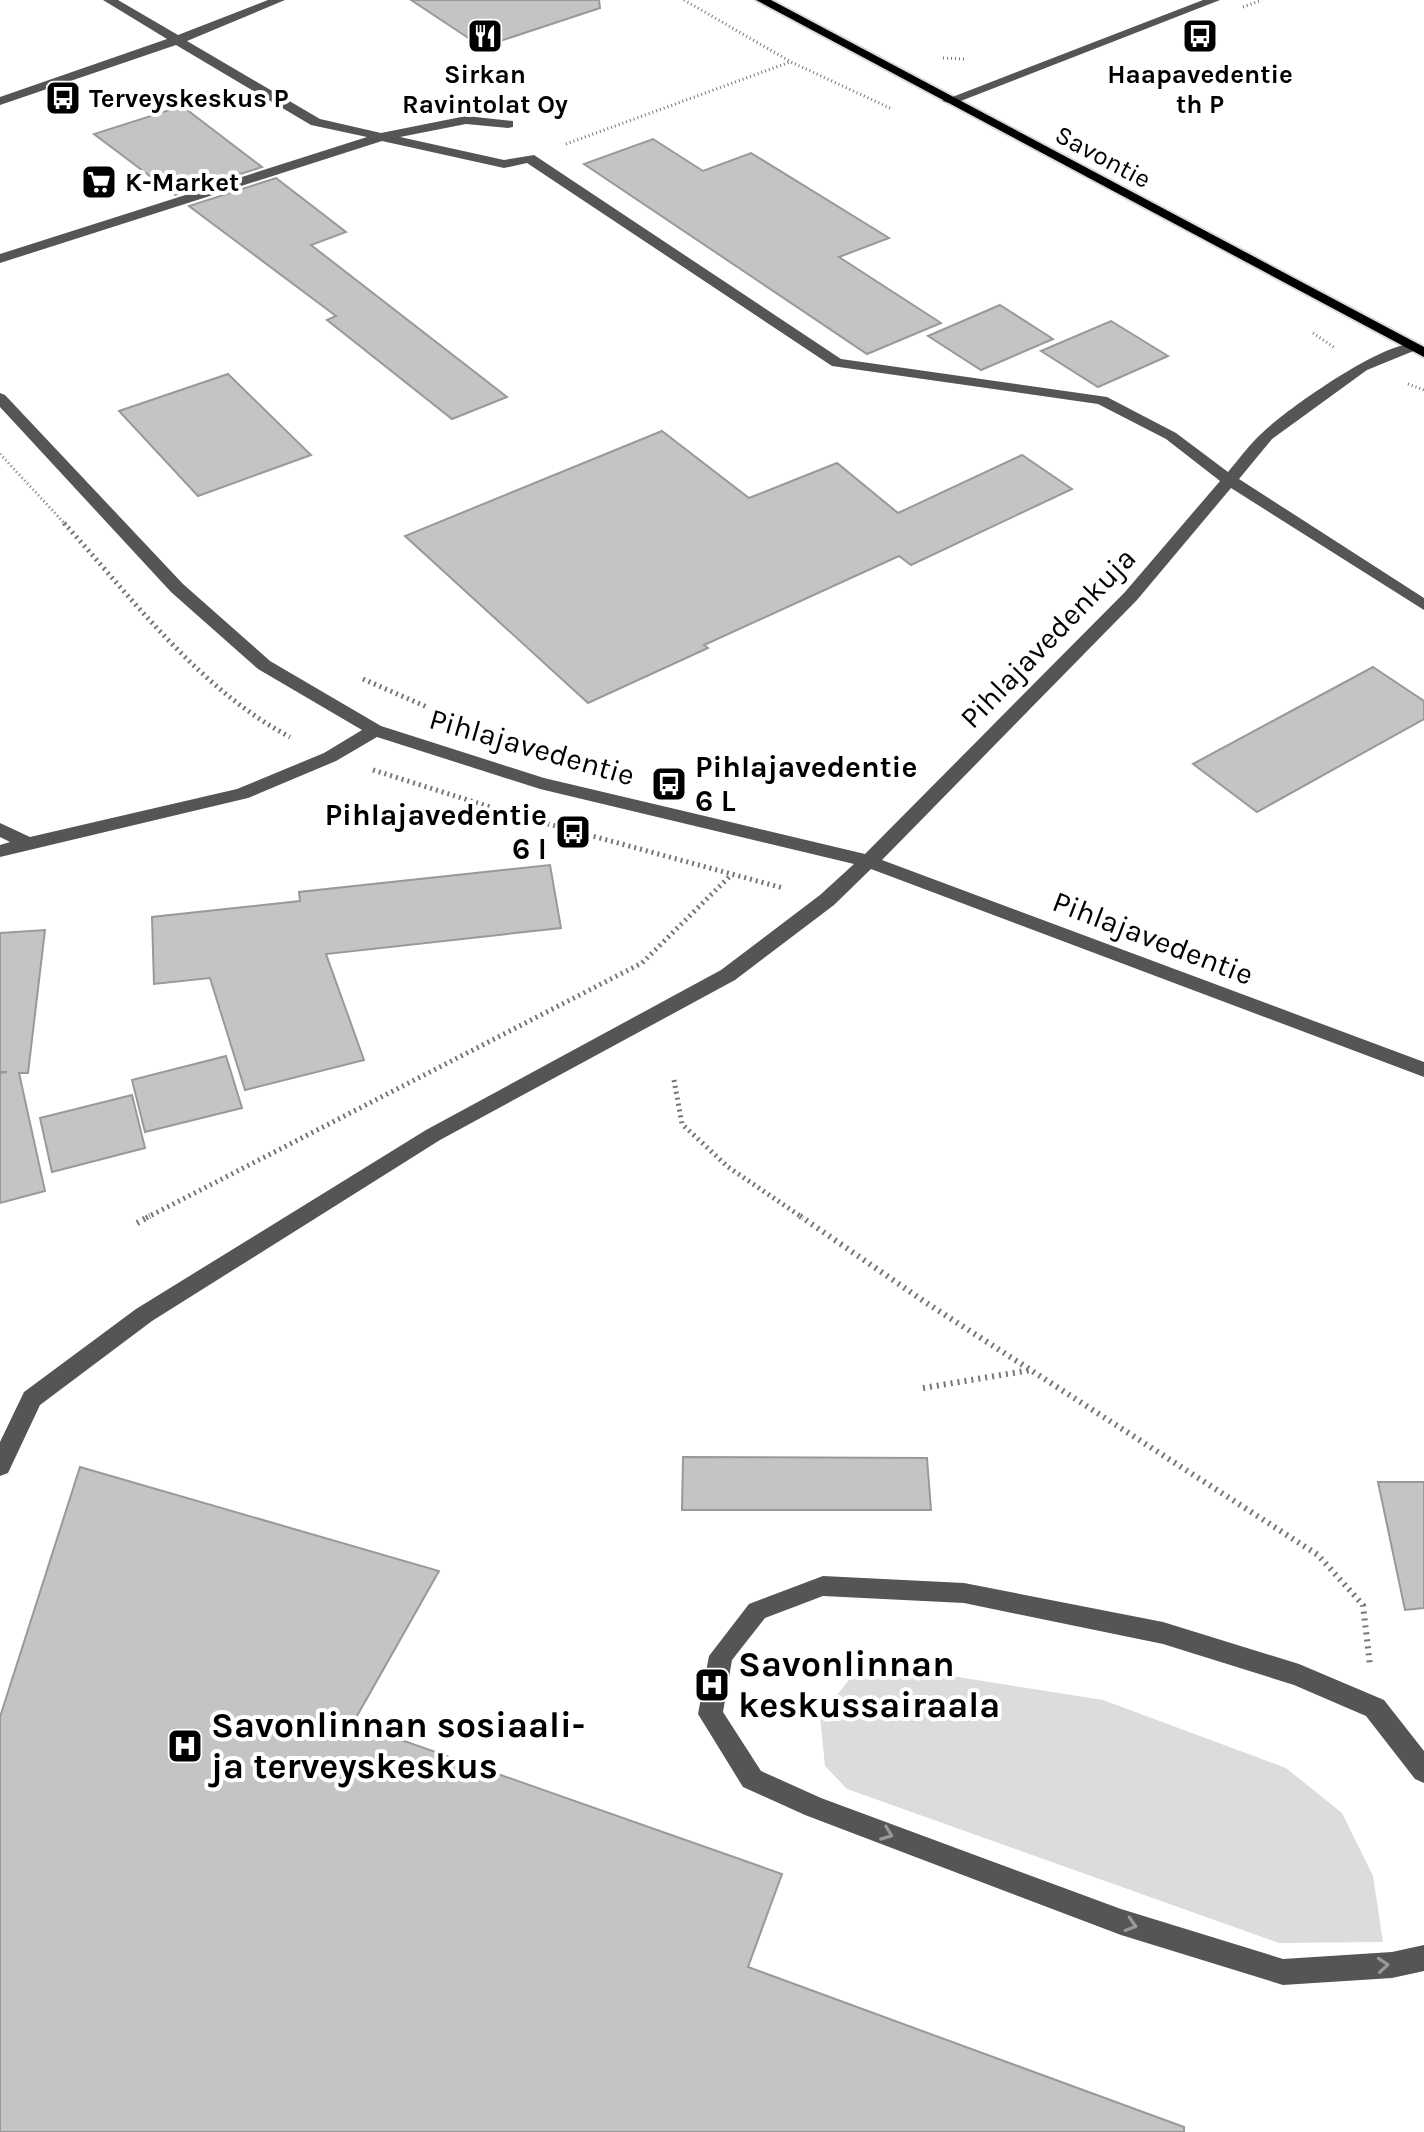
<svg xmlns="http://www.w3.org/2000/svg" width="1424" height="2132" font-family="Karla,sans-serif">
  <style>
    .green { fill: #dcdcdc }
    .building { fill: #c4c4c4; stroke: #999; stroke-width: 2 }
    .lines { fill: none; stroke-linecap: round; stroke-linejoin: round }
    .major-casing { stroke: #dbdbdb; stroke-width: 4 }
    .path-far2 { stroke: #777; stroke-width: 3; stroke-dasharray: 1 3; stroke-linecap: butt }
    .path-far1 { stroke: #777; stroke-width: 5; stroke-dasharray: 2 4; stroke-linecap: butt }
    .path { stroke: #777; stroke-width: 6; stroke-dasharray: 2 5; stroke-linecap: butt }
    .minor { fill: #555; fill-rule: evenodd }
    .major { fill: #000; fill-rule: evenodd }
    .oneway { stroke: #999 }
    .labels { text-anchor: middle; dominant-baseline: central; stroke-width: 8; stroke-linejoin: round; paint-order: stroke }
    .far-poi-label { font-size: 26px; font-weight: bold; fill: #000; stroke: #fff }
    .far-street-label { font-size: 26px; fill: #000; stroke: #fff }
    .street-label { font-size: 30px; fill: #000; stroke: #fff }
    .poi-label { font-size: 30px; font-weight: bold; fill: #000; stroke: #fff; text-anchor: start }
    .near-poi-label { font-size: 36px; font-weight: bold; fill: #000; stroke: #fff; text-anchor: start }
  </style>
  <rect width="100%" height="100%" fill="#fff"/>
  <!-- green -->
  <polygon class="green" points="939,1674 1103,1700 1286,1768 1342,1813 1373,1876 1383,1942 1279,1943 847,1789 825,1766 820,1716 853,1675"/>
  <!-- building -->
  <g class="building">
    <polygon points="411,0 599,0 600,8 482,47"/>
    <polygon points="182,106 262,167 175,195 94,134"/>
    <polygon points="653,139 703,171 751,153 889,238 839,257 941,323 867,354 584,164"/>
    <polygon points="276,178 346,232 311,245 507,397 452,419 327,320 336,316 189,206"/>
    <polygon points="1000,305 1053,339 981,370 928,336"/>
    <polygon points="1111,321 1168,356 1098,387 1041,351"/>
    <polygon points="228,374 311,455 198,496 119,411"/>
    <polygon points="662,431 749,498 837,463 898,513 1022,455 1072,489 911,565 899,556 704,645 708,648 588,703 405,536"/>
    <polygon points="1373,667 1424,701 1424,719 1257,812 1193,764"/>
    <polygon points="550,865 561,928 326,954 364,1060 245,1090 210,978 154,984 152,917 300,901 299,892"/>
    <polygon points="45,930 28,1073 19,1073 45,1191 0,1203 0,1073 7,1072 0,1072 0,933"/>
    <polygon points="226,1056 242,1108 145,1132 132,1080"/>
    <polygon points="132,1095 145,1148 52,1172 40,1118"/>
    <polygon points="683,1457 927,1458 931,1510 682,1510"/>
    <polygon points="80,1467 439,1571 353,1723 782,1874 748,1967 1184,2127 1184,2132 0,2132 0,1717"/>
    <polygon points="1378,1482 1424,1482 1424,1608 1405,1610"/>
  </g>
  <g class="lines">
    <defs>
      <polygon id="major" points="756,0 771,0 1424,347 1424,357"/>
    </defs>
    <!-- major casing -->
    <use href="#major" class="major-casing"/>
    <!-- path-far2 -->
    <g class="path-far2">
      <polyline points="684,0 791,62 892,109"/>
      <polyline points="1243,7 1262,0"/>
      <polyline points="943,58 965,59"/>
      <polyline points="566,144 790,62"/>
      <polyline points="1313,333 1335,348"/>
      <polyline points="1408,384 1424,390"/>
      <polyline points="0,454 66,525"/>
    </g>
    <!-- path-far1 -->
    <g class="path-far1">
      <path d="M64 523C132 598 199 689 290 737"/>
      <polyline points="363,679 427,707"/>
      <polyline points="373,770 490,807"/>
      <polyline points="530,819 783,888"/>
      <polyline points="674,1080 682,1124 728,1167 803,1218"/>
      <polyline points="146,1218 642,963 731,875"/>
    </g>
    <!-- path -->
    <g class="path">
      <polyline points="800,1216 925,1302 1318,1555 1363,1605 1370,1666"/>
      <polyline points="137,1223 150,1216"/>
      <polyline points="923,1388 1031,1370"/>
    </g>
    <!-- minor -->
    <g class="minor">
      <path d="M103 0H118L178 35 268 0H285L187 41 320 119 381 133 466 116 513 121V127L508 128 466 124 400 137 504 160 534 155 841 359 1107 397 1176 433 1228 472C1239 459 1249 445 1261 434 1284 411 1386 339 1416 344V350L1367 370 1272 439 1239 479 1424 598V610L1231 488 1137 600 882 860 1424 1062V1077L871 869 834 905 735 980 440 1140 152 1321 40 1405 8 1473 0 1476V1442L24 1392 136 1309 426 1130 721 970 820 895 854 864 540 789 377 737 336 761 248 798 0 857V845L10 842 0 837V823L30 837 237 789 324 753 362 730 258 669 171 592 0 407V393L5 395 183 584 270 661 381 726 544 778 865 854 1125 592 1220 481 1166 439 1098 404 832 366 527 163 504 168 382 141 0 263V254L367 137 311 125 176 45 0 105V97L167 39Z"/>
      <polygon points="1203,0 1220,0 953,104 942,101"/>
      <polygon points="823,1576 964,1583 1163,1622 1299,1664 1384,1700 1424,1751 1424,1783 1415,1779 1366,1716 1294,1685 1163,1644 964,1603 823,1596 765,1618 732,1660 723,1712 761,1771 821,1798 1121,1909 1283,1959 1392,1952 1424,1945 1424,1971 1392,1978 1283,1985 1121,1935 805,1815 743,1787 698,1714 709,1656 749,1604"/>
    </g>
    <!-- major -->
    <use href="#major" class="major"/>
  </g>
  <!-- one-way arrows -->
  <defs><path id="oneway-chevron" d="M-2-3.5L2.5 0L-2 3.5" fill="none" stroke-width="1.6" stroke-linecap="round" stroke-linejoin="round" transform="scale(2)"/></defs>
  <g class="oneway">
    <use href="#oneway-chevron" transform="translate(887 1834) rotate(21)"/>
    <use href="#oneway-chevron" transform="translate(1131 1925) rotate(17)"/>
    <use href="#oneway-chevron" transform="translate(1383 1965) rotate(-5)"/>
  </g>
  <!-- icons -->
  <defs>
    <symbol id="restaurant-square" viewBox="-11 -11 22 22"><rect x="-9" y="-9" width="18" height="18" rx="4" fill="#000" stroke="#fff"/><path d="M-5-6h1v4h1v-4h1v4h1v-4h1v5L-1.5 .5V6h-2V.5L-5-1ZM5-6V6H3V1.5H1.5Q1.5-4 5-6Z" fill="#fff"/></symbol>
    <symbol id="bus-square" viewBox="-11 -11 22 22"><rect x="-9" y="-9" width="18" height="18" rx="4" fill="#000" stroke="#fff"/><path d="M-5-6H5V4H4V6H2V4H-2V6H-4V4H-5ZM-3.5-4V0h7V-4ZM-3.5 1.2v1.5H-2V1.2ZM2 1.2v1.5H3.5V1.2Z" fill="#fff"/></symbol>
    <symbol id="supermarket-square" viewBox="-11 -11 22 22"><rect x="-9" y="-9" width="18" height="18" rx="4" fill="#000" stroke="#fff"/><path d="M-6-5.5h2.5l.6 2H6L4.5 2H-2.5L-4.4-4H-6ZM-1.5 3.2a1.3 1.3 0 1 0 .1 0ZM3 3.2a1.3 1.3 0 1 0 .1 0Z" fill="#fff"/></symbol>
    <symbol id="hospital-square" viewBox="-11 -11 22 22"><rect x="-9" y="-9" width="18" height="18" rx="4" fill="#000" stroke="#fff"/><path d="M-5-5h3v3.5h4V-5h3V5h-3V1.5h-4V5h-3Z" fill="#fff"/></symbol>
  </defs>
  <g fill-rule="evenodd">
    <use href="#restaurant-square" x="465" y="16" width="40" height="40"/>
    <use href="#bus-square" x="1180" y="16" width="40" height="40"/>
    <use href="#bus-square" x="43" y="78" width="40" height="40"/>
    <use href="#supermarket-square" x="79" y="162" width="40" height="40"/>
    <use href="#bus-square" x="649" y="764" width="40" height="40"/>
    <use href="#bus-square" x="553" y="812" width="40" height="40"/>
    <use href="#hospital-square" x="692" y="1665" width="40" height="40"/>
    <use href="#hospital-square" x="165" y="1726" width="40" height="40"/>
  </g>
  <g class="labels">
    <!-- far-poi labels -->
    <g class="far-poi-label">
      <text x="485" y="74">Sirkan<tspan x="485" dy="30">Ravintolat Oy</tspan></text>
      <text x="1200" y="74">Haapavedentie<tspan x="1200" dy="30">th P</tspan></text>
      <text x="89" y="98" text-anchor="start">Terveyskeskus P</text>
      <text x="125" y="182" text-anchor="start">K-Market</text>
    </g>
    <!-- far-street labels -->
    <g class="far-street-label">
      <text transform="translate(1103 157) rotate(28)">Savontie</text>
    </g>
    <!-- street labels -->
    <g class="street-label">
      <text transform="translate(1048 638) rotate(-46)">Pihlajavedenkuja</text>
      <text transform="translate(532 747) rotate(16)">Pihlajavedentie</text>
      <text transform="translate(1153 938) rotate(21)">Pihlajavedentie</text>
    </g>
    <!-- poi labels -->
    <g class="poi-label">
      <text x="695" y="767">Pihlajavedentie<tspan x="695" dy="34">6 L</tspan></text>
      <text x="547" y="815" text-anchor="end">Pihlajavedentie<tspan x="547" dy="34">6 I</tspan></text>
    </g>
    <!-- near-poi labels -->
    <g class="near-poi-label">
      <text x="738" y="1664">Savonlinnan<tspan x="738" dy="41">keskussairaala</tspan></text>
      <text x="211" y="1725">Savonlinnan sosiaali-<tspan x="211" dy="41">ja terveyskeskus</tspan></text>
    </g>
  </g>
</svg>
